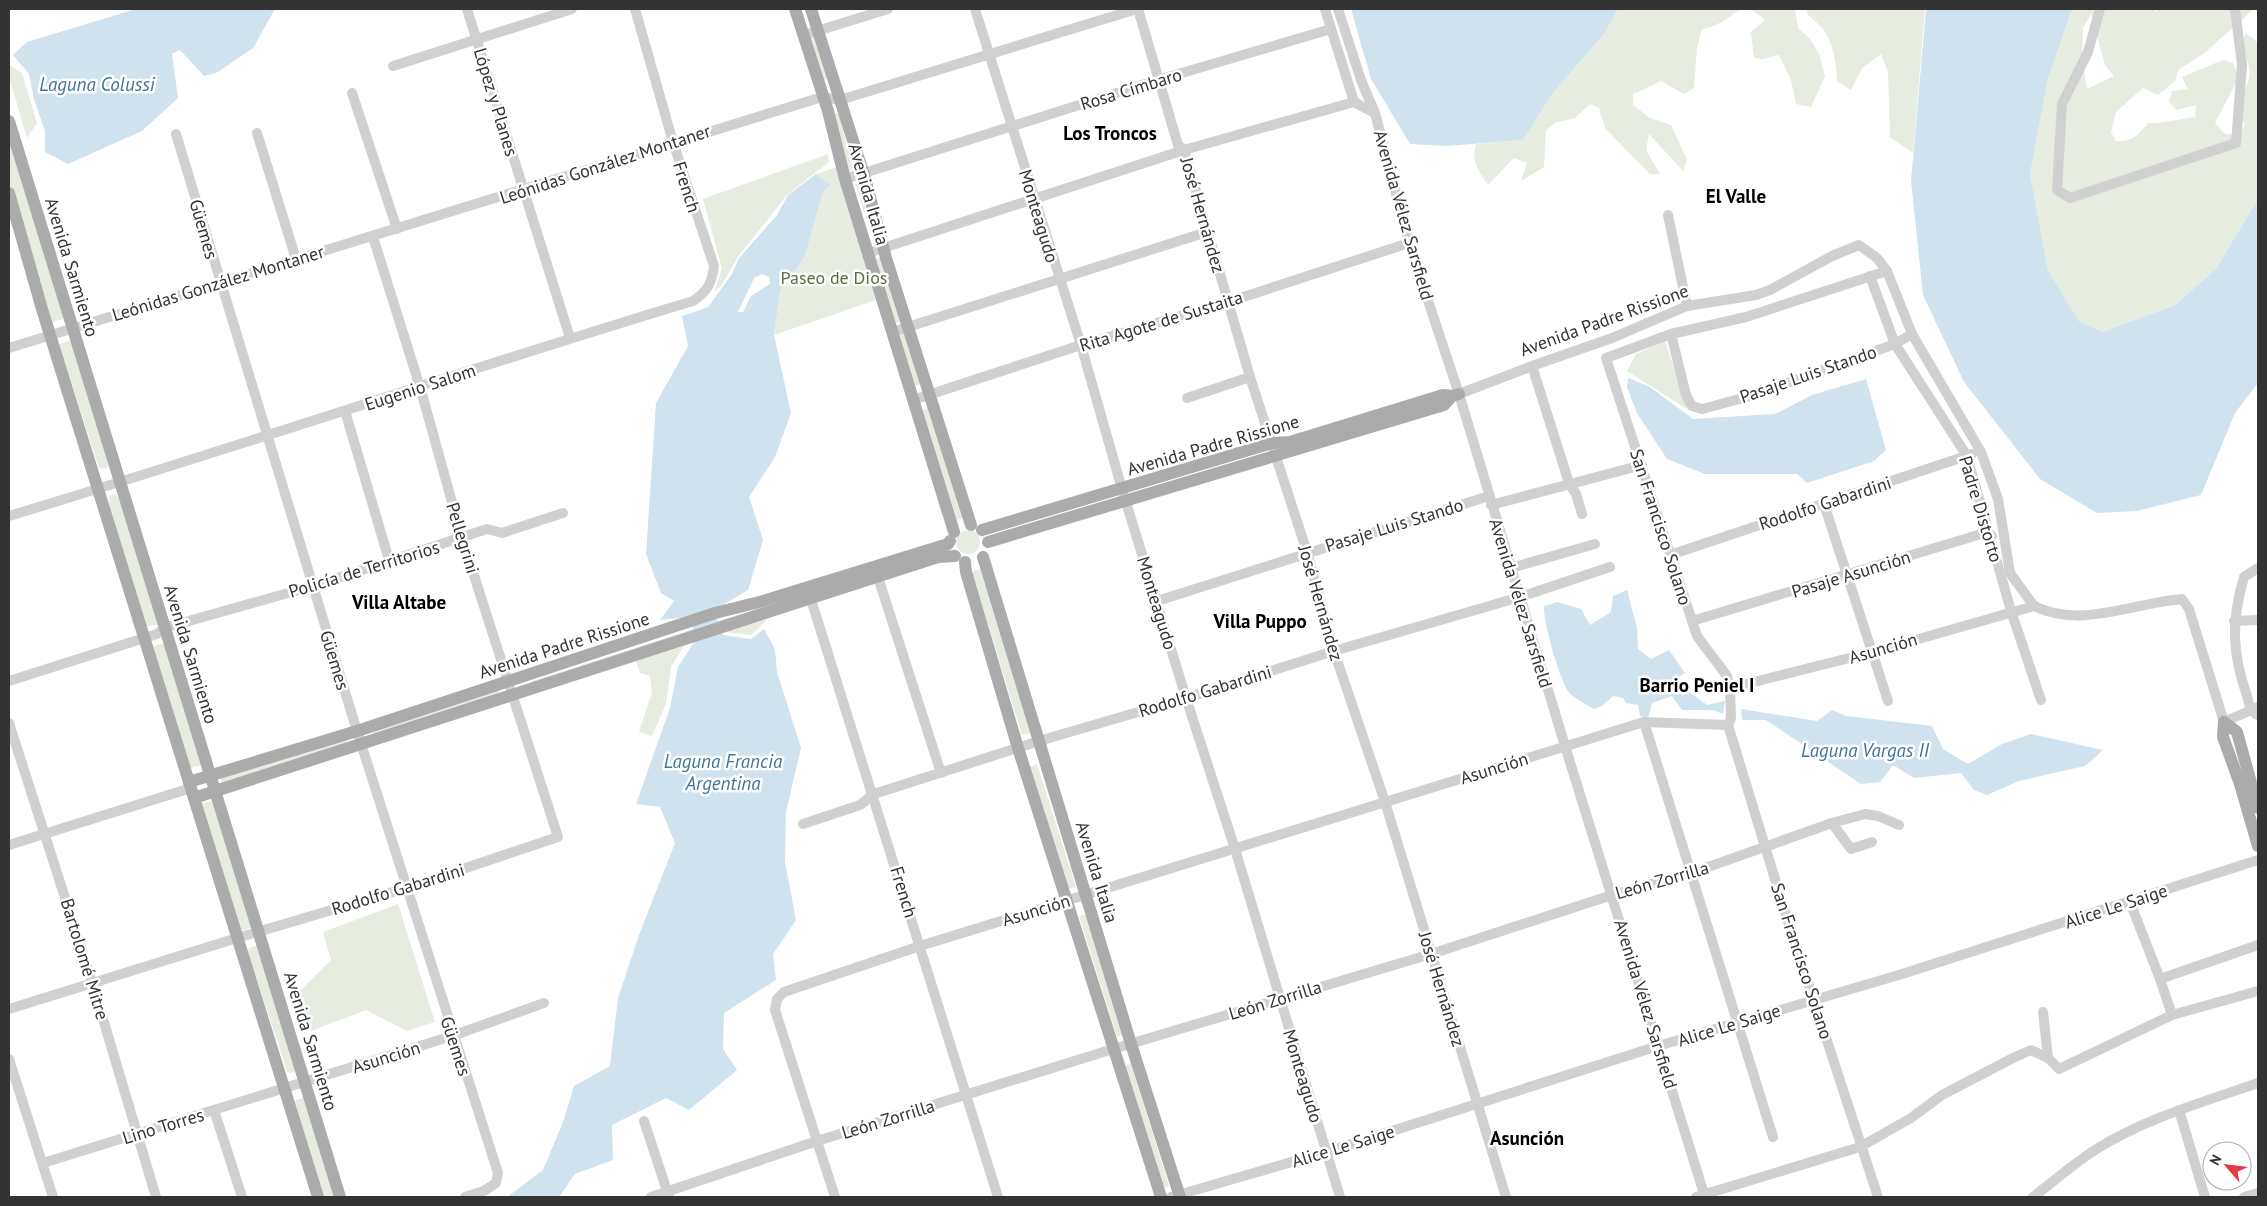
<svg xmlns="http://www.w3.org/2000/svg" width="2267" height="1206" font-family="'PT Sans',sans-serif">
  <style>
    .green { fill: #e6ecdf; fill-rule: evenodd }
    .water { fill: #cfe2ee; fill-rule: evenodd }
    .lines { fill: none; stroke-linecap: round; stroke-linejoin: round }
    .minor { stroke: #d0d0d0; stroke-width: 10 }
    .major { stroke: #ababab; stroke-width: 12 }
    .labels { text-anchor: middle; dominant-baseline: central; stroke-width: 5; stroke-linejoin: round; paint-order: stroke }
    .street-label { font-size: 18px; fill: #333; stroke: #fff }
    .park-label { font-size: 18px; fill: #56703f; stroke: #fff }
    .water-label { font-size: 19px; font-style: italic; fill: #3f7597; stroke: #fff }
    .neighbourhood-label { font-size: 19px; font-weight: bold; fill: #000; stroke: #fff }
  </style>
  <rect width="100%" height="100%" fill="#fff"/>
  <!-- green -->
  <g class="green">
    <path d="M1618 9H1740C1729 18 1716 27 1702 29L1697 48 1694 88 1684 94 1661 81 1633 94V105L1650 118 1671 125 1687 160 1683 171 1649 134 1646 150 1660 174H1650L1605 128 1599 108 1590 104 1575 118 1555 123 1546 130 1544 167 1521 181 1527 163 1514 158 1488 185C1478 170 1471 162 1476 144L1523 140 1553 93 1605 33Z"/>
    <polygon points="1751,9 1795,9 1798,28 1810,39 1819,54 1825,76 1811,107 1796,104 1791,80 1779,55 1762,59 1754,58 1751,32 1765,20"/>
    <path d="M1806 9H1925L1913 153 1890 137 1888 72 1881 54 1862 68 1851 90 1837 81C1836 62 1834 45 1823 29 1817 21 1808 19 1806 9Z"/>
    <path d="M2072 9H2154L2156 12 2159 9H2254L2203 54 2178 70 2175 81 2158 95 2143 88 2116 112 2111 132 2116 141C2133 142 2138 135 2148 123H2158L2195 117 2196 105 2176 110 2169 102 2172 91 2188 89 2182 77 2223 60 2233 63 2239 77 2215 123 2225 134 2241 135 2245 123 2233 114C2235 95 2241 98 2247 85 2253 70 2247 58 2241 45L2246 33 2258 43V199L2216 269 2175 305 2102 332 2079 321 2048 270 2030 174 2048 79ZM2091 14 2105 65 2114 76 2087 89 2082 60 2083 28Z"/>
    <polygon points="813,37 828,78 824,81 810,39"/>
    <polygon points="9,65 22,73 37,123 27,138 9,77"/>
    <polygon points="839,113 853,169 849,170 834,114"/>
    <polygon points="9,136 64,319 52,322 9,180"/>
    <polygon points="828,154 829,162 787,195 738,257 721,286 714,292 722,269 703,199"/>
    <polygon points="837,167 879,299 774,335 780,292 786,277 796,270 805,256 823,192 831,185 816,174"/>
    <polygon points="860,182 876,236 872,236 855,184"/>
    <polygon points="881,258 900,322 895,324 875,259"/>
    <polygon points="904,333 921,384 915,386 898,335"/>
    <polygon points="71,340 109,465 105,469 99,468 59,344"/>
    <polygon points="1665,341 1687,409 1627,371 1636,354"/>
    <polygon points="927,408 965,517 956,520 923,410"/>
    <polygon points="116,494 121,502 158,624 146,627 109,506 110,495"/>
    <circle cx="968" cy="542" r="12"/>
    <polygon points="980,569 1031,733 1022,735 972,572"/>
    <polygon points="796,596 796,598 529,685 529,682"/>
    <polygon points="768,619 751,635 725,632"/>
    <polygon points="164,643 203,765 190,768 152,647"/>
    <polygon points="684,646 671,667 666,704 652,736 639,732 652,693 650,676 640,673 636,661"/>
    <polygon points="498,690 500,697 374,736 372,730"/>
    <polygon points="346,738 348,745 222,784 220,777"/>
    <polygon points="1037,764 1076,887 1068,889 1029,767"/>
    <polygon points="212,801 251,928 239,931 201,804"/>
    <polygon points="398,904 435,1022 407,1031 366,1010 311,1031 298,993 331,960 323,932"/>
    <polygon points="1086,914 1123,1035 1117,1037 1079,916"/>
    <polygon points="256,946 259,948 296,1071 290,1073 287,1071 248,952 249,948"/>
    <polygon points="1131,1064 1169,1186 1162,1188 1124,1066"/>
    <polygon points="306,1097 336,1197 322,1197 294,1101"/>
  </g>
  <!-- water -->
  <g class="water">
    <polygon points="136,9 275,9 253,48 218,72 204,76 180,50 172,54 178,98 142,131 68,164 45,152 45,131 34,99 29,74 13,55 27,42"/>
    <polygon points="1351,9 1618,9 1605,33 1553,93 1523,140 1446,146 1410,144 1371,79"/>
    <polygon points="1926,9 2072,9 2048,79 2030,174 2048,270 2079,321 2102,332 2175,305 2216,269 2258,199 2258,383 2235,413 2201,495 2137,511 2097,513 2040,479 1964,382 1923,295 1911,181"/>
    <path d="M816 174 831 185 823 192 805 256 796 270 786 277 780 292 774 335 791 413 775 457 749 497 763 540 748 590 716 609 715 613 723 635 751 639 764 629 775 649 777 672 801 748 786 812 785 862 796 920 773 954 776 980 724 1013 723 1049 737 1070 689 1110 666 1098 612 1125 613 1160 575 1174 559 1197H507L543 1170 563 1122 574 1086 610 1066 618 998 639 935 675 843 660 807 636 804 670 708 678 667 696 639 690 617 660 620 674 601 661 593 646 554 656 403 688 346 682 316 708 307 732 274 739 258 777 215 788 195ZM762 274 769 277 770 284 751 296 743 312H738L754 278Z"/>
    <polygon points="1628,378 1650,387 1693,419 1775,414 1812,395 1866,379 1886,450 1874,461 1807,483 1797,474 1705,474 1667,459 1637,413 1627,387"/>
    <path d="M1627 590 1637 628 1638 649 1651 659 1669 650 1685 673 1672 681 1678 692 1688 691 1707 705 1725 701 1723 714 1713 710H1682L1672 696 1652 703 1648 718 1640 716 1638 705 1626 703 1623 698 1613 696 1602 706 1594 709C1586 704 1573 698 1568 691 1559 677 1543 622 1544 606L1557 602 1581 609 1590 625 1611 612 1613 596Z"/>
    <polygon points="1741,709 1817,721 1832,710 1846,716 1932,726 1943,749 1968,764 2002,744 2031,734 2103,750 2085,766 2019,781 1987,795 1974,790 1961,773 1914,778 1893,765 1880,782 1861,784 1766,720 1742,720"/>
  </g>
  <g class="lines">
    <!-- minor -->
    <g class="minor">
      <polyline points="467,9 570,338"/>
      <polyline points="975,9 1081,345 1122,489 1186,698 1235,849 1340,1197"/>
      <polyline points="1138,9 1178,145 1184,150 1250,377 1307,552 1334,651 1385,802 1506,1197"/>
      <polyline points="1325,9 1354,102"/>
      <polyline points="1338,9 1361,80 1375,113 1409,243 1459,394 1565,746 1705,1197"/>
      <polyline points="2100,9 2088,52 2062,104 2057,190 2070,198 2236,143 2242,65 2235,9"/>
      <polyline points="804,35 888,9"/>
      <polyline points="393,66 572,9"/>
      <polyline points="352,93 397,229"/>
      <polyline points="257,133 296,259"/>
      <polyline points="176,134 357,731 498,1173 496,1183 484,1191 465,1197"/>
      <polyline points="845,179 1158,80 1331,29"/>
      <polyline points="1668,215 1687,306"/>
      <polyline points="868,253 1184,150 1354,102 1375,113"/>
      <polyline points="1870,276 1895,344 1967,456 2011,611 2041,700"/>
      <polyline points="892,332 1207,232"/>
      <polyline points="1671,334 1686,395 1692,406 1702,409 1754,395 1895,344 1912,334"/>
      <polyline points="9,348 822,97 840,100 1137,9"/>
      <polyline points="1532,366 1569,483 1576,494 1582,514"/>
      <polyline points="1459,394 1532,366 1612,338 1687,306 1756,295 1770,290 1832,256 1859,245 1877,258 1887,271 1912,334 1981,452 1998,499 2010,573 2034,606"/>
      <polyline points="1187,398 1250,377"/>
      <polyline points="913,400 1081,345 1228,302 1409,243"/>
      <polyline points="345,411 389,560"/>
      <polyline points="1824,504 1888,701"/>
      <polyline points="1491,505 1642,465"/>
      <path d="M9 516C238 447 464 370 693 301 707 292 712 283 714 266L673 142 635 9"/>
      <polyline points="1670,555 1972,454"/>
      <polyline points="1511,568 1595,544"/>
      <path d="M2258 568 2244 577C2231 621 2232 653 2247 696 2249 703 2250 712 2258 715"/>
      <polyline points="876,571 941,773"/>
      <polyline points="809,593 998,1197"/>
      <polyline points="1157,601 1489,496"/>
      <polyline points="1692,621 1988,532 1992,536"/>
      <polyline points="2234,621 2258,620"/>
      <polyline points="9,681 157,634 164,628 313,586 487,529 502,533 563,513"/>
      <path d="M1730 688 1873 652 2034 606C2080 629 2133 603 2182 599L2189 609 2224 722 2258 707"/>
      <polyline points="1644,722 1773,1137"/>
      <polyline points="9,723 92,982 156,1197"/>
      <polyline points="1728,725 1731,718 1730,688 1727,676 1697,636 1606,358 1671,334 1746,317 1887,271"/>
      <polyline points="1728,725 1786,915 1878,1197"/>
      <polyline points="1832,823 1851,849 1872,842"/>
      <polyline points="803,824 860,805 874,794 1039,741 1186,698 1334,651 1520,597 1610,567"/>
      <polyline points="9,845 191,788"/>
      <polyline points="2130,902 2160,979 2172,1015"/>
      <polyline points="2160,979 2258,945"/>
      <polyline points="9,1009 237,938 406,888 558,837 462,538 420,387 373,237"/>
      <polyline points="2043,1012 2048,1058"/>
      <polyline points="9,1059 53,1197"/>
      <polyline points="214,1110 242,1197"/>
      <polyline points="2179,1110 2205,1197"/>
      <polyline points="644,1121 669,1197"/>
      <polyline points="43,1163 452,1036 544,1003"/>
      <polyline points="651,1197 817,1141 1113,1049 1431,954 1612,895 1691,873 1832,823 1865,814 1878,816 1899,825"/>
      <polyline points="835,1197 775,1010 777,999 784,992 920,946 1644,722 1728,725"/>
      <polyline points="1171,1197 1326,1152 1658,1046 1902,974 2258,860"/>
      <polyline points="1696,1197 1860,1147 1911,1118 1942,1095 2013,1058 2031,1050 2048,1058 2059,1069 2172,1015 2258,991"/>
      <path d="M2033 1197C2053 1182 2073 1164 2095 1150 2144 1119 2203 1102 2258 1083"/>
      <polyline points="2244,1197 2258,1193"/>
    </g>
    <!-- major -->
    <g class="major">
      <polyline points="795,9 828,111 845,179 954,532"/>
      <polyline points="811,9 865,178 886,258 971,525"/>
      <polyline points="9,121 340,1197"/>
      <polyline points="9,193 42,309 318,1197"/>
      <polyline points="982,530 1272,443 1290,442 1443,395 1452,396"/>
      <polyline points="988,542 1444,405 1452,396 1459,394"/>
      <polyline points="983,557 1131,1044 1180,1197"/>
      <polyline points="965,562 966,572 1018,748 1161,1197"/>
      <polyline points="2224,722 2223,737 2240,784 2258,846"/>
      <polyline points="2224,722 2237,732 2258,808"/>
      <polyline points="189,782 357,731 715,613 763,601 948,544 950,541"/>
      <polyline points="194,798 938,557 955,556"/>
    </g>
  </g>
  <g class="labels">
    <!-- street labels -->
    <g class="street-label">
      <text transform="translate(1131 89) rotate(-17)">Rosa Címbaro</text>
      <text transform="translate(496 102) rotate(73)">López y Planes</text>
      <text transform="translate(605 164) rotate(-18)">Leónidas González Montaner</text>
      <text transform="translate(687 187) rotate(72)">French</text>
      <text transform="translate(869 194) rotate(74)">Avenida Italia</text>
      <text transform="translate(1203 215) rotate(74)">José Hernández</text>
      <text transform="translate(1404 215) rotate(74)">Avenida Vélez Sarsfield</text>
      <text transform="translate(1039 216) rotate(73)">Monteagudo</text>
      <text transform="translate(204 229) rotate(74)">Güemes</text>
      <text transform="translate(72 267) rotate(73)">Avenida Sarmiento</text>
      <text transform="translate(218 283) rotate(-17)">Leónidas González Montaner</text>
      <text transform="translate(1604 320) rotate(-20)">Avenida Padre Rissione</text>
      <text transform="translate(1161 321) rotate(-17)">Rita Agote de Sustaita</text>
      <text transform="translate(1808 374) rotate(-19)">Pasaje Luis Stando</text>
      <text transform="translate(420 387) rotate(-18)">Eugenio Salom</text>
      <text transform="translate(1213 445) rotate(-16)">Avenida Padre Rissione</text>
      <text transform="translate(1825 503) rotate(-18)">Rodolfo Gabardini</text>
      <text transform="translate(1981 509) rotate(73)">Padre Distorto</text>
      <text transform="translate(1394 525) rotate(-17)">Pasaje Luis Stando</text>
      <text transform="translate(1661 527) rotate(72)">San Francisco Solano</text>
      <text transform="translate(463 538) rotate(73)">Pellegrini</text>
      <text transform="translate(364 569) rotate(-17)">Policía de Territorios</text>
      <text transform="translate(1851 574) rotate(-17)">Pasaje Asunción</text>
      <text transform="translate(1157 603) rotate(73)">Monteagudo</text>
      <text transform="translate(1321 603) rotate(74)">José Hernández</text>
      <text transform="translate(1521 603) rotate(73)">Avenida Vélez Sarsfield</text>
      <text transform="translate(564 645) rotate(-18)">Avenida Padre Rissione</text>
      <text transform="translate(1883 648) rotate(-16)">Asunción</text>
      <text transform="translate(191 654) rotate(73)">Avenida Sarmiento</text>
      <text transform="translate(335 660) rotate(73)">Güemes</text>
      <text transform="translate(1205 691) rotate(-17)">Rodolfo Gabardini</text>
      <text transform="translate(1494 768) rotate(-17)">Asunción</text>
      <text transform="translate(1097 872) rotate(73)">Avenida Italia</text>
      <text transform="translate(1662 880) rotate(-16)">León Zorrilla</text>
      <text transform="translate(398 889) rotate(-17)">Rodolfo Gabardini</text>
      <text transform="translate(904 892) rotate(73)">French</text>
      <text transform="translate(2116 906) rotate(-18)">Alice Le Saige</text>
      <text transform="translate(1036 910) rotate(-17)">Asunción</text>
      <text transform="translate(85 959) rotate(73)">Bartolomé Mitre</text>
      <text transform="translate(1802 961) rotate(72)">San Francisco Solano</text>
      <text transform="translate(1442 989) rotate(73)">José Hernández</text>
      <text transform="translate(1275 1000) rotate(-17)">León Zorrilla</text>
      <text transform="translate(1646 1004) rotate(73)">Avenida Vélez Sarsfield</text>
      <text transform="translate(1729 1025) rotate(-17)">Alice Le Saige</text>
      <text transform="translate(311 1041) rotate(73)">Avenida Sarmiento</text>
      <text transform="translate(456 1046) rotate(72)">Güemes</text>
      <text transform="translate(386 1057) rotate(-17)">Asunción</text>
      <text transform="translate(1303 1076) rotate(73)">Monteagudo</text>
      <text transform="translate(888 1119) rotate(-17)">León Zorrilla</text>
      <text transform="translate(163 1126) rotate(-17)">Lino Torres</text>
      <text transform="translate(1343 1146) rotate(-17)">Alice Le Saige</text>
    </g>
    <!-- park labels -->
    <g class="park-label">
      <text x="834" y="277">Paseo de Dios</text>
    </g>
    <!-- water labels -->
    <g class="water-label">
      <text x="97" y="84">Laguna Colussi</text>
      <text x="1865" y="750">Laguna Vargas II</text>
      <text x="723" y="761">Laguna Francia<tspan x="723" dy="22">Argentina</tspan></text>
    </g>
    <!-- neighbourhood labels -->
    <g class="neighbourhood-label">
      <text x="1110" y="133">Los Troncos</text>
      <text x="1736" y="196">El Valle</text>
      <text x="399" y="602">Villa Altabe</text>
      <text x="1260" y="621">Villa Puppo</text>
      <text x="1697" y="685">Barrio Peniel I</text>
      <text x="1527" y="1138">Asunción</text>
    </g>
  </g>
  <!-- border -->
  <rect width="2267" height="1206" fill="none" stroke="#333333" stroke-width="20"/>
  <!-- north arrow -->
  <g transform="translate(2227 1166) rotate(298)"><circle r="24" fill="#ffffff" stroke="#adadad"/>
  <path d="M0-4L9 19L0 12L-9 19Z" fill="#e63946"/>
  <text y="-8" font-size="14" font-weight="bold" text-anchor="middle" fill="#333333">N</text>
  </g>
</svg>
